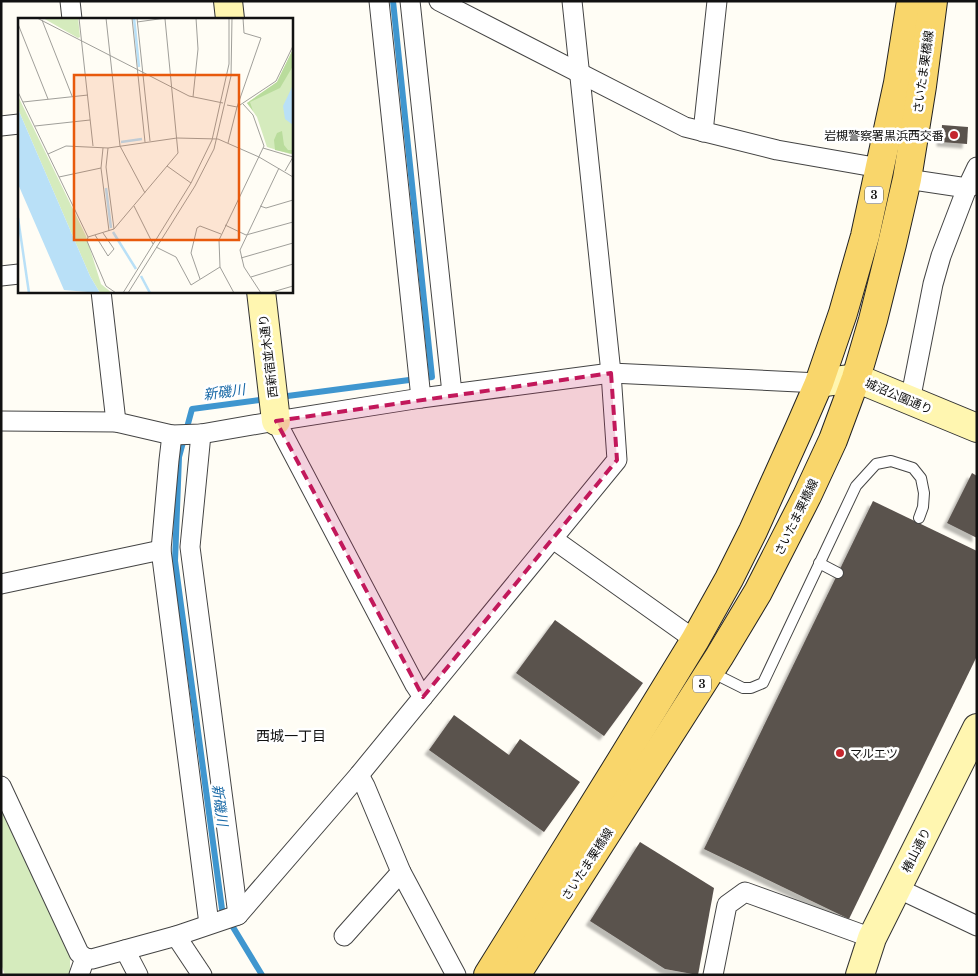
<svg xmlns="http://www.w3.org/2000/svg" width="978" height="976" font-family="'Libre Baskerville','Noto Sans JP',serif">
  <style>
    .green { fill: #d5ebbd }
    .lines { fill: none; stroke-linecap: round; stroke-linejoin: round }
    .stream { stroke: #3f96cf; stroke-width: 6 }
    .building { fill: #5a524d; filter: url(#shadow) }
    .lane-casing { stroke: #444; stroke-width: 12 }
    .street-casing { stroke: #444; stroke-width: 21 }
    .secondary-casing { stroke: #333; stroke-width: 30 }
    .primary-casing { stroke: #222; stroke-width: 30 }
    .lane { stroke: #fff; stroke-width: 10 }
    .street { stroke: #fff; stroke-width: 19 }
    .secondary { stroke: #fff6b0; stroke-width: 28 }
    .primary { stroke: #f9d66b; stroke-width: 28 }
    .marked { fill: #c2185b; fill-opacity: 0.2; stroke: #c2185b; stroke-width: 4; stroke-dasharray: 10 6; stroke-linejoin: round }
    .poi-dot { fill: #c4262e; stroke: #fff; stroke-width: 2 }
    .labels { text-anchor: middle; dominant-baseline: central; stroke-width: 5; stroke-linejoin: round; paint-order: stroke }
    .shield { fill: #fff; stroke: #585858; stroke-width: 1 }
    .shield-label { font-size: 11px; font-weight: bold; fill: #111 }
    .street-label { font-size: 12px; fill: #111; stroke: #fff }
    .poi-label { font-size: 12px; fill: #111; stroke: #fff; text-anchor: end }
    .water-label { font-size: 14px; font-style: italic; fill: #1768a6; stroke: #fff }
    .neighbourhood-label { font-size: 14px; fill: #111; stroke: #fff }
    .inset-river { fill: none; stroke: #b9e0f7; stroke-width: 2.5 }
    .inset-road { fill: none; stroke: #a09f9a; stroke-width: 1 }
    .view { fill: #e8590c; fill-opacity: 0.15; stroke: #e8590c; stroke-width: 2.5 }
    .inset-edge { fill: none; stroke: #111; stroke-width: 2.5 }
  </style>
  <defs>
    <filter id="shadow"><feDropShadow dx="-4.5" dy="4.5" stdDeviation="1" flood-color="#0004"/></filter>
  </defs>
  <rect width="100%" height="100%" fill="#fffdf5"/>
  <!-- green -->
  <polygon class="green" points="1,809 70,951 70,975 5,975 1,964"/>
  <g class="lines">
    <!-- stream -->
    <g class="stream">
      <polyline points="280,397 432,377 393,1"/>
      <polyline points="262,975 222,909 175,561 179,457 192,409 267,399"/>
    </g>
  </g>
  <!-- building -->
  <g class="building">
    <polygon points="942,125 968,127 967,144 941,142"/>
    <polygon points="972,473 977,476 977,538 947,523"/>
    <polygon points="873,501 977,551 977,656 849,919 704,849"/>
    <polygon points="555,620 643,683 604,736 516,673"/>
    <polygon points="454,715 509,755 520,739 580,782 544,832 429,750"/>
    <polygon points="640,842 714,888 698,975 665,969 590,921"/>
  </g>
  <g class="lines">
    <defs>
      <g id="lane">
        <polyline points="819,563 838,573"/>
        <polyline points="711,672 743,688 751,688 763,683 856,486 876,464 891,461 913,468 921,478 924,493 923,507 919,518"/>
      </g>
      <g id="street">
        <polyline points="70,1 72,19"/>
        <polyline points="379,1 421,398"/>
        <polyline points="410,1 452,393"/>
        <polyline points="439,1 685,127 777,150 880,168"/>
        <polyline points="1,126 19,124"/>
        <polyline points="703,132 717,1"/>
        <polyline points="907,179 967,188 977,167"/>
        <polyline points="1,276 19,274"/>
        <polyline points="101,291 116,422"/>
        <polyline points="910,401 933,284 941,256 967,188 977,184"/>
        <polyline points="1,421 116,422 172,435 201,434 276,421 421,398 611,373 819,383"/>
        <polyline points="276,421 415,685 423,697"/>
        <polyline points="201,434 190,547 238,915"/>
        <polyline points="172,435 169,460 161,550 209,924"/>
        <polyline points="553,539 695,640"/>
        <polyline points="1,584 161,550"/>
        <polyline points="359,775 365,786 401,872 456,975"/>
        <polyline points="1,786 79,953 85,958 79,975"/>
        <polyline points="897,888 977,926"/>
        <polyline points="176,936 202,975"/>
        <polyline points="344,936 401,872"/>
        <polyline points="125,950 138,975"/>
        <polyline points="85,958 92,959 176,936 238,915 359,775 617,460 611,373 572,1"/>
        <polyline points="713,975 727,905 745,892 872,938"/>
      </g>
      <g id="secondary">
        <polyline points="228,1 230,19"/>
        <polyline points="261,291 276,421"/>
        <polyline points="819,383 856,378 977,428"/>
        <polyline points="860,975 872,938 977,728"/>
      </g>
      <g id="primary">
        <polyline points="488,975 621,761 695,640 729,579 753,531 799,429 819,383 843,313 865,236 898,83 911,1"/>
        <polyline points="516,975 719,657 758,592 807,496 833,440 856,378 873,320 892,244 907,179 922,86 933,1"/>
      </g>
    </defs>
    <!-- lane casing -->
    <use href="#lane" class="lane-casing"/>
    <!-- street casing -->
    <use href="#street" class="street-casing"/>
    <!-- secondary casing -->
    <use href="#secondary" class="secondary-casing"/>
    <!-- primary casing -->
    <use href="#primary" class="primary-casing"/>
    <!-- lane -->
    <use href="#lane" class="lane"/>
    <!-- street -->
    <use href="#street" class="street"/>
    <!-- secondary -->
    <use href="#secondary" class="secondary"/>
    <!-- primary -->
    <use href="#primary" class="primary"/>
  </g>
  <!-- marked area -->
  <path class="marked" d="M611 373 617 460 423 697 276 421Z"/>
  <!-- markers -->
  <g class="poi-dot">
    <circle cx="954" cy="135" r="5"/>
    <circle cx="840" cy="753" r="5"/>
  </g>
  <g class="labels">
    <!-- shield labels -->
    <g class="shield">
      <rect x="865" y="186.5" width="18" height="17" rx="4"/>
      <rect x="693" y="675.5" width="18" height="17" rx="4"/>
    </g>
    <g class="shield-label">
      <text x="874" y="195">3</text>
      <text x="702" y="684">3</text>
    </g>
    <!-- street labels -->
    <g class="street-label">
      <text transform="translate(923 72) rotate(-82)">さいたま栗橋線</text>
      <text transform="translate(268 356) rotate(-97)">西新宿並木通り</text>
      <text transform="translate(899 396) rotate(23)">城沼公園通り</text>
      <text transform="translate(796 517) rotate(-64)">さいたま栗橋線</text>
      <text transform="translate(916 850) rotate(-63)">椿山通り</text>
      <text transform="translate(587 864) rotate(-57)">さいたま栗橋線</text>
    </g>
    <!-- poi labels -->
    <g class="poi-label">
      <text x="944" y="135">岩槻警察署黒浜西交番</text>
      <text x="850" y="753" text-anchor="start">マルエツ</text>
    </g>
    <!-- water labels -->
    <g class="water-label">
      <text transform="translate(224 392) rotate(-8)">新磯川</text>
      <text transform="translate(220 805) rotate(82)">新磯川</text>
    </g>
    <!-- neighbourhood labels -->
    <g class="neighbourhood-label">
      <text x="291" y="736">西城一丁目</text>
    </g>
  </g>
  <!-- overview -->
  <g transform="translate(18 18)">
    <rect width="275" height="275" fill="#fffdf5"/>
    <path d="M25 0H60L62 19 60 20ZM275 31V136H272L249 129 239 99 229 85 259 64ZM0 78 68 218 83 266 94 275H82L72 258 0 91Z" fill="#d5ebbd"/>
    <path d="M275 31V48L262 70 232 84 235 93 229 85 259 64ZM264 113 266 127 270 132H275V136L257 132 256 122 259 115Z" fill="#b9dc9c"/>
    <path d="M275 67V107L267 101 265 88ZM0 91 72 258 82 275 46 272 0 166Z" fill="#b9e0f7"/>
    <path class="inset-river" d="M116 0 121 49M103 124 124 121M88 170 93 210M0 200 11 275M95 214 118 251M123 258 132 275"/>
    <path class="inset-road" d="M19 0 171 78 205 85M61 0 75 128M88 0 102 128 127 175M114 0 127 124M119 0 132 123M24 2 54 78M119 4 148 0M0 6 30 81M0 74 70 219 69 223 88 268 98 275M175 79 180 31 178 0M5 84 70 77M209 87 219 89 243 20 226 15 225 0M17 108 72 102M210 125 219 89 258 63 275 28M85 130 83 150 91 213M90 130 88 149 96 211M245 130 275 139M30 136 48 128 90 130 159 120 200 121 241 139 275 159M149 148 173 165M267 153 275 139M41 159 83 150M116 188 135 226M242 188 248 190 275 182M207 207 228 217 275 204M77 217 90 238 96 231 85 215M70 219 96 211 160 135 147 1M138 229 158 239 173 267 202 249M223 240 275 225M233 259 275 246M182 261 173 235 179 210 182 208 203 216M105 275 173 165 194 122 211 46V0M110 275 177 168 196 131 213 58 214 0M216 275 202 249 201 222 246 128 235 97 225 86M243 275 226 249 222 232 261 150M251 275 275 268"/>
    <path class="view" d="M56 57H221V222H56Z"/>
    <rect width="275" height="275" class="inset-edge"/>
  </g>
  <!-- border -->
  <rect width="978" height="976" fill="none" stroke="#111111" stroke-width="5"/>
</svg>
